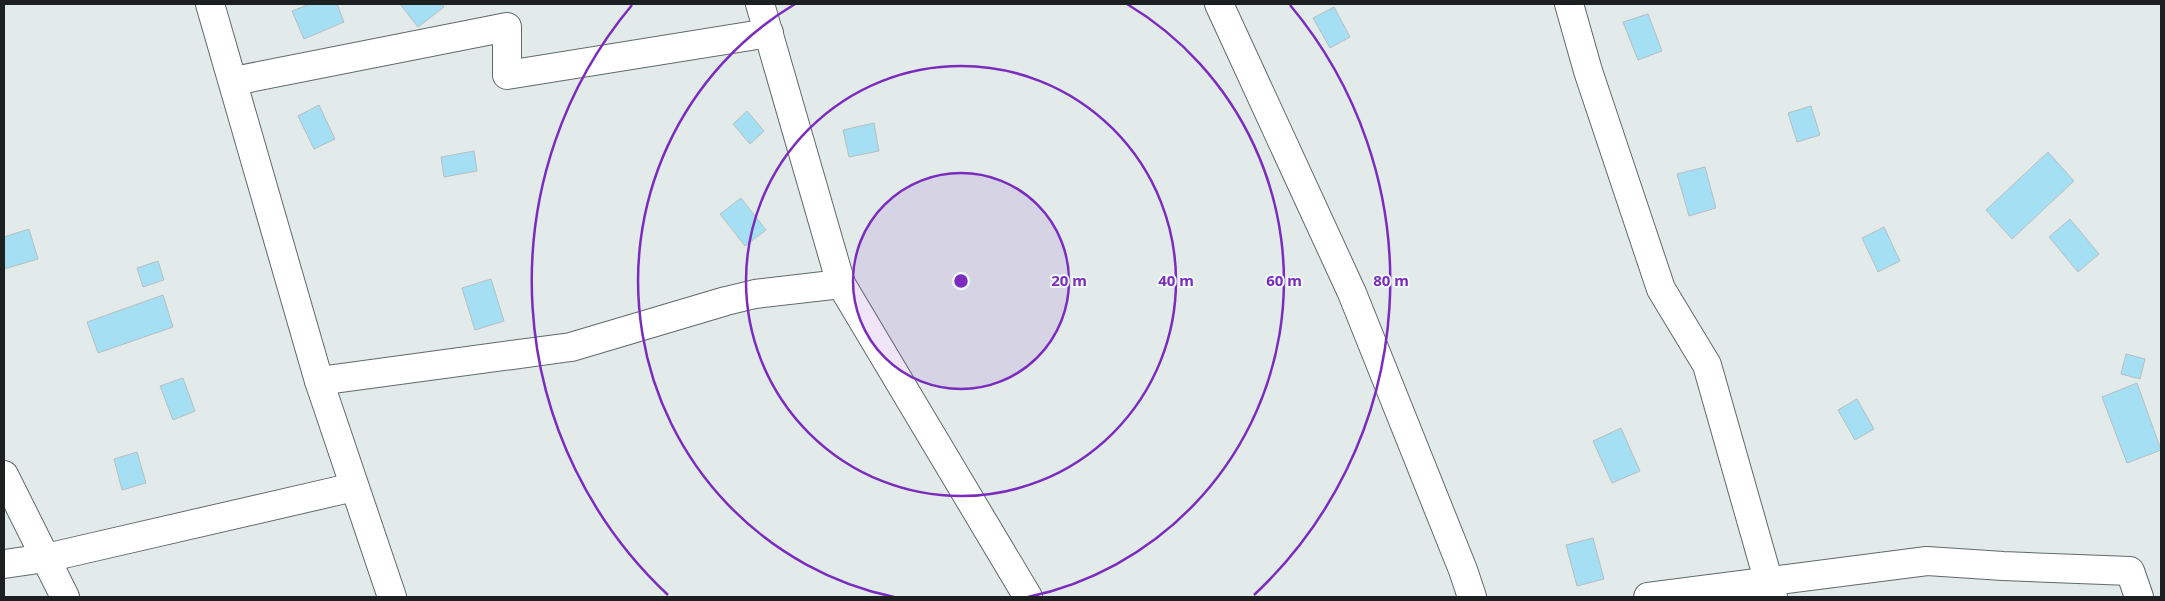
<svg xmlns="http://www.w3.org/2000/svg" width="2165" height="601" font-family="'Noto Sans',sans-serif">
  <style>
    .building { fill: #a5dff4; stroke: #b7bfc2 }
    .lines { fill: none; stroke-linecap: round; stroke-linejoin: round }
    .street-casing { stroke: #616969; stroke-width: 30 }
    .street { stroke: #fff; stroke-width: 28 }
    .ring { fill: none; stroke: #7b2cbf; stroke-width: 2.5 }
    .centre { fill: #7b2cbf; stroke: #eff8f8; stroke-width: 2.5 }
    .ring-label { font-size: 15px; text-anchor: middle; font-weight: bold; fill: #7b2cbf; stroke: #eff8f8; stroke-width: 4; stroke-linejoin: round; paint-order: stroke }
  </style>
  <rect width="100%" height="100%" fill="#e2ebea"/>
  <!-- building -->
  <g class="building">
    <polygon points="310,4 337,4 344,22 304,39 292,11"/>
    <polygon points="400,4 442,4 444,7 418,27"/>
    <polygon points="1334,7 1350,37 1330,48 1313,18"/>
    <polygon points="1648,14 1662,51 1638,60 1623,22"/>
    <polygon points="319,105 335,139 314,149 298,116"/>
    <polygon points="1811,106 1820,135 1797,142 1788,113"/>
    <polygon points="747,111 764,131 750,144 733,124"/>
    <polygon points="874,123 879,151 849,157 843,130"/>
    <polygon points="474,151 477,171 444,177 441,157"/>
    <polygon points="2048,152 2074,181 2012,239 1986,210"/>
    <polygon points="1705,167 1716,208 1689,216 1677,174"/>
    <polygon points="741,198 766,230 745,246 720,214"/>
    <polygon points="2070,219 2099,254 2078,272 2049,237"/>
    <polygon points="1884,227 1900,261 1878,272 1862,238"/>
    <polygon points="29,229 38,259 4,269 4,237"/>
    <polygon points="158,261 164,280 143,287 137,268"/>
    <polygon points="491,279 504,321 475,330 462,288"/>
    <polygon points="163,295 173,327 98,353 87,322"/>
    <polygon points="2126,354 2145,359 2140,379 2121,374"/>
    <polygon points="183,378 195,411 173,420 160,386"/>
    <polygon points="2137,383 2161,450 2127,463 2102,397"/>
    <polygon points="1857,399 1874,429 1855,440 1838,410"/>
    <polygon points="1621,428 1640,471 1612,483 1593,441"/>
    <polygon points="137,452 146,483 122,490 114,459"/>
    <polygon points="1593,538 1604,579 1577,586 1566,545"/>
  </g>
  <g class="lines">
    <defs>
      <g id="street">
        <polyline points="210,4 319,381 392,597"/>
        <polyline points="760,4 841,284 1028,597"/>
        <polyline points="1219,4 1352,293 1463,570 1472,597"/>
        <polyline points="1569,4 1588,71 1661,289 1707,365 1773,597"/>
        <polyline points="234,81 507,27 507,75 769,33"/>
        <polyline points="319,381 571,347 726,301 755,294 841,284"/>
        <polyline points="4,475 65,597"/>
        <polyline points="4,564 46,558 354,487"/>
        <polyline points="1648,597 1927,561 2003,566 2130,571 2139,597"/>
      </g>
    </defs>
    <!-- street casing -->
    <use href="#street" class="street-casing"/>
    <!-- street -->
    <use href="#street" class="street"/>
  </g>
  <!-- distance rings -->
  <circle cx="961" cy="281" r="108" fill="#7b2cbf" fill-opacity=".12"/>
  <g class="ring">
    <circle cx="961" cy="281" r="108"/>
    <circle cx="961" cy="281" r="215"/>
    <path d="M894 597A323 323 0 0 1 795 4M1127 4A323 323 0 0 1 1028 597"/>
    <path d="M668 595A430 430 0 0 1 632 5M1290 5A430 430 0 0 1 1254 595"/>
  </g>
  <circle cx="961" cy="281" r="8" class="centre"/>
  <g class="ring-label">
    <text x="1069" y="286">20 m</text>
    <text x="1176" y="286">40 m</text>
    <text x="1284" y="286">60 m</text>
    <text x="1391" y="286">80 m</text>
  </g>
  <!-- border -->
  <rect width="2165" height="601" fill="none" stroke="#1d2020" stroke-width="10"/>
</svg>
